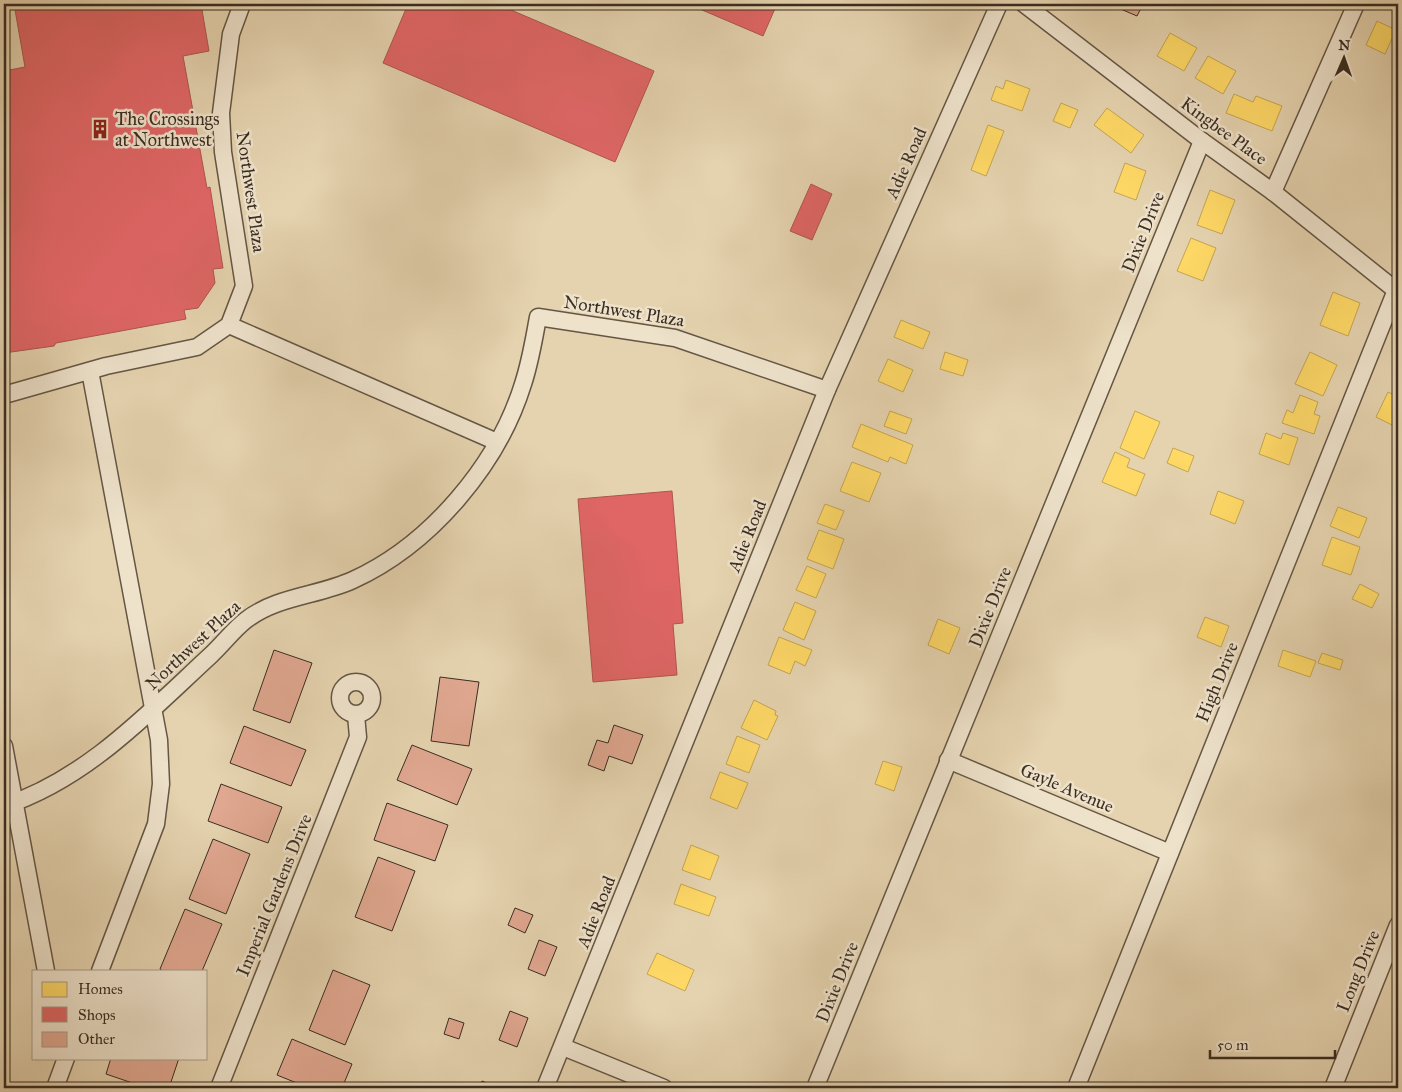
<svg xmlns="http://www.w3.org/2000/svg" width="1402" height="1092" font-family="'IM FELL Great Primer',serif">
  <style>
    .homes { fill: #ffd966; stroke: #c4a551 }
    .shops { fill: #e06666; stroke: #ae5551 }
    .building { fill: #e1a891; stroke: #3a2d21 }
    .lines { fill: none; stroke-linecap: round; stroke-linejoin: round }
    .minor-casing { stroke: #655644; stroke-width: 19 }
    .minor { stroke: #eee2cb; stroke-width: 16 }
    .labels { text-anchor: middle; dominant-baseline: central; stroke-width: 5; stroke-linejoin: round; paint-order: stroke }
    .poi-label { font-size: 18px; fill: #3a2d21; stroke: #eee2cb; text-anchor: start }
    .street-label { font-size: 18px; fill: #3a2d21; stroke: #eee2cb }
  </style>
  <rect width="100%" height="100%" fill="#e5d3af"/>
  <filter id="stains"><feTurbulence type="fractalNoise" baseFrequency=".004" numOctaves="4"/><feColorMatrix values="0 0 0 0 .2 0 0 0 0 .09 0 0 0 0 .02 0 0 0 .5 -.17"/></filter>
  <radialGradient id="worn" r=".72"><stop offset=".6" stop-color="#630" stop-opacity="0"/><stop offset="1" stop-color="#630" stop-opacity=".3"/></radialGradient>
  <!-- homes -->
  <g class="homes">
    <polygon points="1377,21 1396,30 1385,54 1366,45"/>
    <polygon points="1170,33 1197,48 1184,71 1157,56"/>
    <polygon points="1208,56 1236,71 1223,94 1195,78"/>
    <polygon points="1006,80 1030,89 1022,111 991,100 996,86 1003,89"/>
    <polygon points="1234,94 1253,102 1256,96 1282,106 1272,131 1226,113"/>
    <polygon points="1061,103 1078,110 1070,128 1053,121"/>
    <polygon points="1107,108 1144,135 1131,153 1094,125"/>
    <polygon points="988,125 1004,131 986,176 971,170"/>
    <polygon points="1125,163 1146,171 1136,200 1114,192"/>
    <polygon points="1210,190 1235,200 1222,234 1197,225"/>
    <polygon points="1191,238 1216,248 1203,281 1177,271"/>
    <polygon points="1333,292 1360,303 1348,336 1320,325"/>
    <polygon points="901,320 930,332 923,349 894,337"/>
    <polygon points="945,352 968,360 963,376 940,369"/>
    <polygon points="1310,352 1337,365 1323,396 1295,384"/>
    <polygon points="888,359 913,370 903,392 878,381"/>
    <polygon points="1388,392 1398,397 1398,428 1376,417"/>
    <polygon points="1300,395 1318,402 1314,414 1320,416 1314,434 1282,423 1287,410 1293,413"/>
    <polygon points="890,411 912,419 906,434 884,426"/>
    <polygon points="1135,411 1160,422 1144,459 1120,448"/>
    <polygon points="861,424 913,445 906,464 890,457 888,462 852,447"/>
    <polygon points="1266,433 1281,439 1283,433 1298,438 1289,465 1259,454"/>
    <polygon points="1173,448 1194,456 1188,472 1167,463"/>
    <polygon points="1115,452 1130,459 1127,467 1145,474 1136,496 1102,482"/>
    <polygon points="852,462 881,473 869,502 840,491"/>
    <polygon points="1218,491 1244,501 1235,524 1210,514"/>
    <polygon points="825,504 844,511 836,530 817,523"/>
    <polygon points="1338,507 1367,518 1359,538 1330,526"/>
    <polygon points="819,530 844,539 833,569 807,559"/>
    <polygon points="1332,537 1360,547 1351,575 1322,565"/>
    <polygon points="807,566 826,574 816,598 796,590"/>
    <polygon points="1360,584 1379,594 1372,608 1352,599"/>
    <polygon points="795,602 816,611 804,640 783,630"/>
    <polygon points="1205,617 1229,626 1221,647 1197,637"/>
    <polygon points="938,619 960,628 949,654 928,645"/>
    <polygon points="779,637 812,650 805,666 795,661 790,674 768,665"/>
    <polygon points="1283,650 1316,661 1310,677 1278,666"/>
    <polygon points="1322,653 1343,660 1340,670 1318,663"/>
    <polygon points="754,700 776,711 775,715 778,716 767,740 741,728"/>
    <polygon points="737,736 760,745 749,773 726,764"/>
    <polygon points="883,761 902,767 894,791 875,784"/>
    <polygon points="720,772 748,783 737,809 710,798"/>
    <polygon points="691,845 719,856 710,880 682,870"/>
    <polygon points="681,884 716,897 709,916 674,904"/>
    <polygon points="657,953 694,970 685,991 647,974"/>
  </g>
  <!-- shops -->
  <g class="shops">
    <polygon points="14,4 201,4 209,51 183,56 207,188 210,187 223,268 213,269 215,283 198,308 184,310 186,319 56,343 54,346 4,353 4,71 25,67"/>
    <polygon points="408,4 497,4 654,71 615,162 383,63"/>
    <polygon points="688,4 777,4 763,36"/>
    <polygon points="811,184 832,194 812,240 790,231"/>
    <polygon points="672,491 683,623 673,624 677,675 593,682 578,499"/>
  </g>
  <!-- building -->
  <g class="building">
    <polygon points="1109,4 1143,4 1137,16"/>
    <polygon points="274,650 312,663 290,723 253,710"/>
    <polygon points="440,677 479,682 469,746 431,741"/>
    <polygon points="614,725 643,735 632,764 609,756 604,771 588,765 597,740 608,743"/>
    <polygon points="244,726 306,750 291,786 230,763"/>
    <polygon points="412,745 472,769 457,805 397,780"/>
    <polygon points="221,784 282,807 268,843 208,821"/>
    <polygon points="387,803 448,825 435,861 374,840"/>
    <polygon points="213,839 250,854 226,914 189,899"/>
    <polygon points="378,857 415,871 392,931 355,917"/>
    <polygon points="515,908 533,915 525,933 508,925"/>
    <polygon points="185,909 222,924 202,971 163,971 160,969"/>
    <polygon points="539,940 557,947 545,976 528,969"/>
    <polygon points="333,970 370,985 345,1045 309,1030"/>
    <polygon points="510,1011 528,1018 517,1047 499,1040"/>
    <polygon points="449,1018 464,1023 459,1039 444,1034"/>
    <polygon points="292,1039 352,1064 342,1088 309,1088 277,1075"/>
    <polygon points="111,1058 179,1058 169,1088 147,1088 106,1074"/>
    <polygon points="482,1081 499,1088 479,1088"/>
  </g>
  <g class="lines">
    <defs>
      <g id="minor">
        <polyline points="1024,4 1202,141 1273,192 1398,292"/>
        <polyline points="1273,192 1356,4"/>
        <polyline points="229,325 497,442"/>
        <polyline points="90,371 159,740 161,784 156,824 100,971"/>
        <polyline points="4,395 106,366 197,347 229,325 244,286 223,152 221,113 231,34 242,4"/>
        <circle cx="356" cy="698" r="16"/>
        <polyline points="4,746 46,971"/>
        <polyline points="948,760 1170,853"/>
        <path d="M4 806C87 779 149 712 211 655 223 644 233 630 246 620 277 596 318 596 353 580 430 545 498 465 523 384 530 363 534 340 538 317L675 338 827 390"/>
        <polyline points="563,1047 664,1088"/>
        <polyline points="55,1088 66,1058"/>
        <polyline points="219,1088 358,737 356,715"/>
        <polyline points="545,1088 827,390 999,4"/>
        <polyline points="815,1088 1202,141"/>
        <polyline points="1076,1088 1396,290"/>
        <polyline points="1333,1088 1398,925"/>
      </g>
    </defs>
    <!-- minor casing -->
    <use href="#minor" class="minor-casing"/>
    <!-- minor -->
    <use href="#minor" class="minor"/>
  </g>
  <!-- icons -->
  <defs>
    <symbol id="building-bare" viewBox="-9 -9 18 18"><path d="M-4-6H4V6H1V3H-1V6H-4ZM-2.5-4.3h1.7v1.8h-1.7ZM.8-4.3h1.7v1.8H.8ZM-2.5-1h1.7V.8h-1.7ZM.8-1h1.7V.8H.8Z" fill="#8f2418" stroke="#eee2cb" stroke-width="2.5" paint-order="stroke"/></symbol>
  </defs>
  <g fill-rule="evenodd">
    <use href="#building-bare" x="86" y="115" width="28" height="28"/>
  </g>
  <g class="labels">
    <!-- poi labels -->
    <g class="poi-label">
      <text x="115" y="119">The Crossings<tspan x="115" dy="21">at Northwest</tspan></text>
    </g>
    <!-- street labels -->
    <g class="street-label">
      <text transform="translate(1224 131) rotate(36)">Kingbee Place</text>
      <text transform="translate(906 163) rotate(-66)">Adie Road</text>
      <text transform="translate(251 192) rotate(82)">Northwest Plaza</text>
      <text transform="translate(1143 232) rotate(-68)">Dixie Drive</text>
      <text transform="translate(624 311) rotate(9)">Northwest Plaza</text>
      <text transform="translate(747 536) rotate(-68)">Adie Road</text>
      <text transform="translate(990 607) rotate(-68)">Dixie Drive</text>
      <text transform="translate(193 645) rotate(-43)">Northwest Plaza</text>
      <text transform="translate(1217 682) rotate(-68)">High Drive</text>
      <text transform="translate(1067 788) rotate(23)">Gayle Avenue</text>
      <text transform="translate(274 895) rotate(-68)">Imperial Gardens Drive</text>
      <text transform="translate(596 912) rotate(-68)">Adie Road</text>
      <text transform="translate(1358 971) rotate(-68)">Long Drive</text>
      <text transform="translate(837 982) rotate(-68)">Dixie Drive</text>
    </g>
  </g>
  <!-- margin -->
  <rect width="1402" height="1092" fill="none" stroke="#e5d3af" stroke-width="20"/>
  <rect x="5" y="5" width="1392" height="1082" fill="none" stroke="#3a2d21" stroke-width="2.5"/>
  <rect x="10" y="10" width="1382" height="1072" fill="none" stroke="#3a2d21"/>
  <!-- legend -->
  <rect x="32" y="970" width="175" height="90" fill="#eee2cb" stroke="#a69a87"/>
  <rect x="42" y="982" width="25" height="15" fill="#ffd966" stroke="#a69a87"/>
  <text x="78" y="994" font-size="15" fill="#3a2d21">Homes</text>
  <rect x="42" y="1007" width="25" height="15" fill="#e06666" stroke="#a69a87"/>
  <text x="78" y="1020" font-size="15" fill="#3a2d21">Shops</text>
  <rect x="42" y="1032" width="25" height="15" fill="#e1a891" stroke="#a69a87"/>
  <text x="78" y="1044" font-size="15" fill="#3a2d21">Other</text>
  <!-- north arrow -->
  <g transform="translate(1344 58) rotate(2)" stroke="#eee2cb" stroke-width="4" paint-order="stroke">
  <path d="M0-4L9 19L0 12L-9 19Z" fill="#3a2d21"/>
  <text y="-8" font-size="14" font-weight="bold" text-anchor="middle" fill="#3a2d21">N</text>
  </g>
  <!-- scale -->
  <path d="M1210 1050v8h125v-8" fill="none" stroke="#3a2d21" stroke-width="2.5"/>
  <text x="1217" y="1050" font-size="15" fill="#3a2d21" stroke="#eee2cb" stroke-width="4" paint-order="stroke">50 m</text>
  <rect width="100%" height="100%" filter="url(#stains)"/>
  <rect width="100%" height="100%" fill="url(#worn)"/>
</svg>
